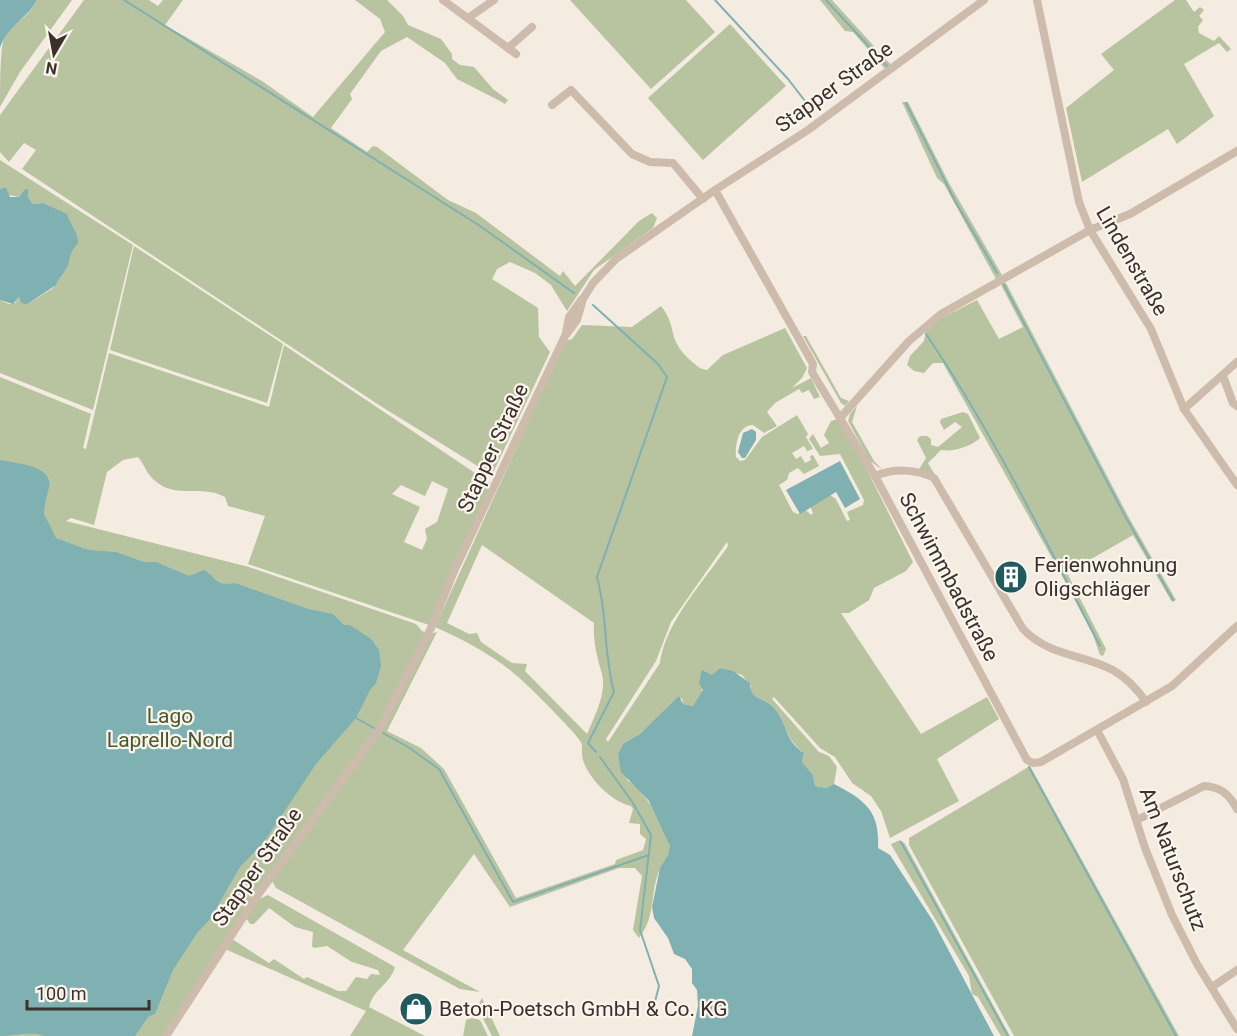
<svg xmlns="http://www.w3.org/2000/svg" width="1237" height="1036" font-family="Roboto,sans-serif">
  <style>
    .green { fill: #b8c4a0; fill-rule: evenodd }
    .water { fill: #7fb0b2 }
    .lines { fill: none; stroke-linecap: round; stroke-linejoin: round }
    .stream { stroke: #7fb0b2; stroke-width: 2 }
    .minor { stroke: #cdbbac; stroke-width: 8 }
    .labels { text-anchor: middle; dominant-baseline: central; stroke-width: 4.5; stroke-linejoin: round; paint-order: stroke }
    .street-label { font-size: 21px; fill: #3b302b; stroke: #fbf5ee }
    .poi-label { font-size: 21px; fill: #3b302b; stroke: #fbf5ee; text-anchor: start }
    .park-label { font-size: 21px; fill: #4a5a2e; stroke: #fbf5ee }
  </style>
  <rect width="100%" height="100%" fill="#f4ebe1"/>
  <!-- green -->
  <g class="green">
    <path d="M37 0H72L20 72 0 107C0 91 0 50 4 37 15 22 28 18 37 0Z"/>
    <polygon points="84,0 149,0 158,6 163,0 183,0 165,25 262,81 313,117 385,32 380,19 355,0 387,0 403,16 408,25 441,39 452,54 452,59 460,65 474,67 493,89 508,100 505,104 500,101 457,79 445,63 407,37 381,51 350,94 352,99 331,128 367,152 373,146 377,147 448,200 476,213 560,276 563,271 575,286 639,221 652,213 657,218 653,228 594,270 567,311 551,285 535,273 510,262 497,269 492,279 538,308 539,337 550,352 492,475 379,405 22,169 36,150 24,143 9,162 0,152 0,115"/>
    <polygon points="570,0 686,0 715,32 651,89"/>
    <polygon points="820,0 832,0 892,66 886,70 853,32 845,31"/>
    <polygon points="1175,0 1186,0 1194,12 1200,7 1204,10 1199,16 1203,20 1198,27 1199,33 1214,41 1219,36 1231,49 1227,52 1219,43 1184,64 1214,116 1177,144 1168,129 1082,182 1066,108 1114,70 1101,54"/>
    <polygon points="730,24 786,86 703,160 648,98"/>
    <polygon points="902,102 908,102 949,183 1002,275 996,279 944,184 937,178"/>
    <polygon points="0,160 133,245 93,410 0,373 0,300 9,304 15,303 19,297 21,303 26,305 53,288 68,263 68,216 43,203 33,204 28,197 28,189 25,189 19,197 9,195 6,187 0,189"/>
    <polygon points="134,246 283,344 267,403 110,350"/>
    <polygon points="1006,283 1128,516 1176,600 1172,602 1133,535 1067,573 1106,649 1103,656 1100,655 1093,635 1062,576 943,363 933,363 924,373 914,371 907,365 910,356 924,341 926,331 932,323 977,300 999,339 1023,327 1001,285"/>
    <path d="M661 306C678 327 666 338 690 360 696 365 699 369 707 370L723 355 785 328 807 368 802 378 792 388 811 378 820 397 814 399 809 390 802 393 799 389 775 403 767 412 777 426 764 433 753 425C738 425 735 445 736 457L740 461 745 460 762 437 797 415 808 434 806 437 813 449 807 451 804 446 792 453 796 459 801 456 805 463 811 460 810 456 813 455 819 466 804 474 798 468 789 473 787 480 779 485 793 512 798 514 806 510 811 515 813 513 810 506 830 495 836 499 847 521 850 520 847 512 863 505 864 500 840 454 820 456 809 439 813 434 821 448 829 443 824 435 831 421 838 419 864 464 913 562 906 571 874 588 869 600 849 613H841L921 734 987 697 999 719 937 759 959 801 890 838 881 811 871 796 852 783 835 757 820 748 774 697 772 699 819 752 829 756 837 767 834 784 826 788 815 786 813 775 802 762 804 753C786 740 786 723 772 706 765 698 755 701 750 690L751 686 742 675 720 668 702 686V695L693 706 683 704 682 698 678 700 640 734 624 743 627 780C643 789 670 830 670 848 669 857 663 862 660 869 649 893 657 915 639 938L633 930 642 876 635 868H619L510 907 474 854 403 950 480 992 460 989 276 888 272 881 259 899 268 895 395 967C390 984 373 990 369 1007L425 1036H350L366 1011 225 949 169 1036H0V377L91 414 83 448 86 449 109 353 269 407 284 345 493 485 429 625 248 564 265 516 228 506 225 497C202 484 176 500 154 480 147 474 144 464 138 457L123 460 107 472 94 525 71 518 66 521 249 567 416 624 422 631 430 634 437 632 387 731 421 748 444 769 516 898 615 864 616 860 643 850 646 839 640 834V824L629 823 633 809 631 806C612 802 588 778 583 760 581 755 583 746 581 742 577 734 527 684 517 676 493 655 464 640 435 627L565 341 572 339 582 325 632 327ZM432 481 448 489 437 522 425 529 427 539 422 550 404 542 420 507 392 494 401 485 425 496ZM727 542 728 546C705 580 665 622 660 663L608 742 606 739 656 661 671 622ZM482 545 594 623C593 642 597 657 602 674 607 693 594 717 587 734L525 671 527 664 512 663 481 642 477 633 469 634 447 623ZM269 908 295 927 313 932 312 946 314 948 327 946 352 962 378 970 380 975 371 974 367 979 356 977 346 991H338L307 977 304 979 274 959 269 963 232 939 246 918 250 924H254Z"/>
    <polygon points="803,336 806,336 841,398 849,401 845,406 841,403"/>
    <polygon points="857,406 852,422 874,461 883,470 870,461 848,421 850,414"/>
    <path d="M963 412 968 414 980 438C970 447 953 452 941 450L928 463 935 475 918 471 926 458 917 440 920 436H927L931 439V445L938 447 962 427 955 422 944 430 940 422 941 419Z"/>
    <polygon points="1030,766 1179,1036 1014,1036 909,845 909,838"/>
    <polygon points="900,840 905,844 1010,1036 1001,1036 978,997 972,994 969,976 893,848 891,844"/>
    <polygon points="482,998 500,1036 492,1036 477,1007"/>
    <polygon points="472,1018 480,1020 488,1036 463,1036 466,1020"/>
  </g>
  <!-- water -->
  <g class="water">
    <path d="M0 0H37C27 19 6 27 0 48Z"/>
    <path d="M6 187 10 197H19L25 189H28V197L33 204 43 203 67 214C70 225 78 231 78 243 67 256 72 257 66 269 62 276 59 277 56 285L26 305 21 303 19 297 13 304 0 300V189Z"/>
    <polygon points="752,429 756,432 756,440 745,458 742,458 738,452 743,433"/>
    <path d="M0 460C13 463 54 465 49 487 47 496 44 504 44 514L56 538 88 550 116 552 144 562H156L189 576 204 570C216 577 215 587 235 583L308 609 333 614 344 625H350L371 639 379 650 381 666 376 683 370 690 356 718 316 764 264 842 240 867 210 919 197 933 173 970 155 1014 148 1017 135 1036H44C35 1031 12 1036 0 1036Z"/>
    <polygon points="840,461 860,499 845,508 836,492 800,514 786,490"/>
    <path d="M720 668 733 671 750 683C750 702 764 696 773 707 788 724 784 740 804 753L802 762 813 775 815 786 826 788 834 784C865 800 880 811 878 848L890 855 933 921 994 1036H692L698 1006 697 990 692 983V969L685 959 674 954 668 938 654 918 652 907 660 868 668 855 670 846 649 801 621 772 618 754 624 743 640 734 679 696 683 704 693 706 703 690 699 683 702 670 712 675Z"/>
  </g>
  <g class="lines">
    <!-- stream -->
    <g class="stream">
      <polyline points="124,0 480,226 574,293"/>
      <polyline points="715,0 788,79 812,110"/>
      <polyline points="826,0 887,66"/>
      <polyline points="906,103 955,201 997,273"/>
      <polyline points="1003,283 1125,516 1173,600"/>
      <path d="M593 305 658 364 667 377 597 577C608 617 603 651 614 692L588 743 596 752"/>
      <path d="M926 334C993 433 1045 540 1100 646"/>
      <polyline points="356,718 374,728"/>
      <polyline points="383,733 408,747 439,769 513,902 649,855"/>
      <polyline points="600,757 633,803 651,835 640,930 659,986 651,1017"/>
      <polyline points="1029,767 1176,1036"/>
      <polyline points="901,842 1008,1036"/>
    </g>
    <!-- minor -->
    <g class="minor">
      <polyline points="443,0 516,54"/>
      <polyline points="1037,0 1079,202 1090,230 1151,329 1184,409 1237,485"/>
      <polyline points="468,18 494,0"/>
      <polyline points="508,48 532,27"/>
      <polyline points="552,105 571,90 632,154 650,162 673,163 703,199"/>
      <polyline points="715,190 813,364 812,372 875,476 1027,760 1033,763 1041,762 1172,686 1237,626"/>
      <polyline points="566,333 569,317 582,299"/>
      <polyline points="1223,376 1233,403 1237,406"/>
      <polyline points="1184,409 1237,362"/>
      <polyline points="840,418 909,341 941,314 1090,230 1130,214 1237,151"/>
      <path d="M875 476C894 468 916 469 934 478L1023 629C1062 669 1108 645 1146 702"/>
      <polyline points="1097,730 1123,779 1145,848 1172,915 1197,964 1237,1029"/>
      <path d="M1137 820 1204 786C1221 787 1229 794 1237 809"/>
      <polyline points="1212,987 1237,970"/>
      <polyline points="166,1036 255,899 380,728 431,628 455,569 565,336 577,320 583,299 593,283 616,259 715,190 808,130 984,0"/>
    </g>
  </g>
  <!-- icons -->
  <defs>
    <symbol id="building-disc" viewBox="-11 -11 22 22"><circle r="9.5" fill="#1f5a5e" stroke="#fbf5ee"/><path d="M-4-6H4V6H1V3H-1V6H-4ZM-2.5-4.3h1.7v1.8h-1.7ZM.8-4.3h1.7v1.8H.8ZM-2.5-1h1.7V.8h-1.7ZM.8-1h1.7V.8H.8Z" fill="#fff"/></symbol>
    <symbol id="shop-disc" viewBox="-11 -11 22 22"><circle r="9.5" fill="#1f5a5e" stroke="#fbf5ee"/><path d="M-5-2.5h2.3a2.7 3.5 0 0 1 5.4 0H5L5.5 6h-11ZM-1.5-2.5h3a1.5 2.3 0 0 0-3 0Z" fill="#fff"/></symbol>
  </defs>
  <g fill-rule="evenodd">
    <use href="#building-disc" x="992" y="558" width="38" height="38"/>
    <use href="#shop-disc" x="397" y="990" width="38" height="38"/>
  </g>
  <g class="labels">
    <!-- street labels -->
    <g class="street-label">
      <text transform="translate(834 87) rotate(-36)">Stapper Straße</text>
      <text transform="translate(1132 261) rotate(60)">Lindenstraße</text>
      <text transform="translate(493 448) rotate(-65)">Stapper Straße</text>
      <text transform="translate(949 577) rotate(62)">Schwimmbadstraße</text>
      <text transform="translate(1173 859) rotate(69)">Am Naturschutz</text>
      <text transform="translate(257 867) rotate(-55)">Stapper Straße</text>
    </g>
    <!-- poi labels -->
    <g class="poi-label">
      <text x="1034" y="565">Ferienwohnung<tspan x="1034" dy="24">Oligschläger</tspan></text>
      <text x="439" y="1009">Beton-Poetsch GmbH &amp; Co. KG</text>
    </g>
    <!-- park labels -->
    <g class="park-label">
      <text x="170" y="716">Lago<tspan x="170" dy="24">Laprello-Nord</tspan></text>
    </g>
  </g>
  <!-- north arrow -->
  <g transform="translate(54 54) rotate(190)" stroke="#fbf5ee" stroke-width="4.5" paint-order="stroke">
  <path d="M0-4.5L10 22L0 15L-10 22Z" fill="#3b302b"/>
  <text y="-9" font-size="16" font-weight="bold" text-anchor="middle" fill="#3b302b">N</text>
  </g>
  <!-- scale -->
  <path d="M27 1000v9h122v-9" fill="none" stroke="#3b302b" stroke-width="3"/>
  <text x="36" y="1000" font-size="18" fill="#3b302b" stroke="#fbf5ee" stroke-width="4.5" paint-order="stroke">100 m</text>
</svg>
